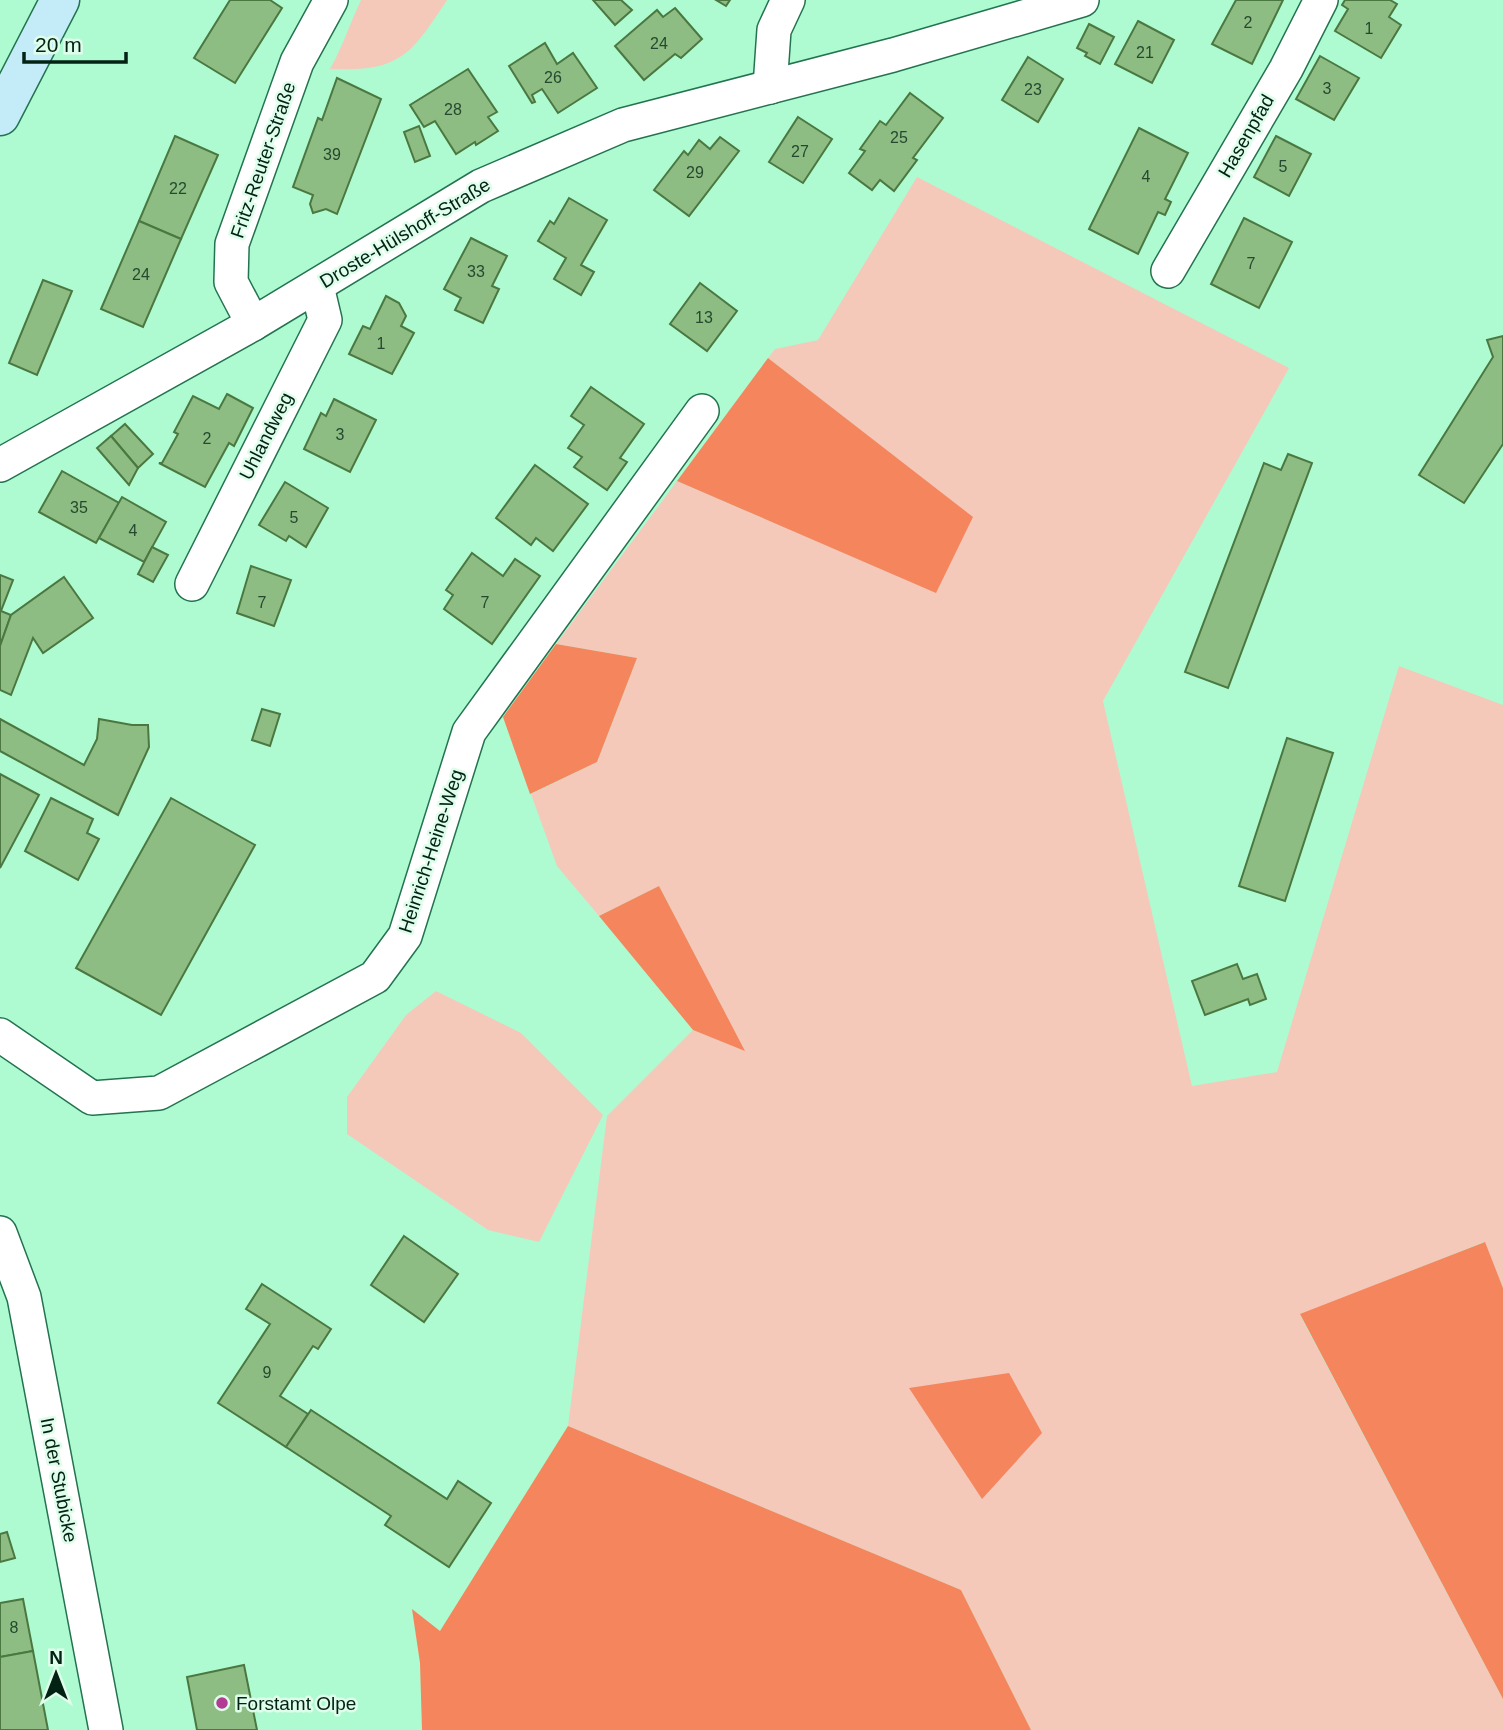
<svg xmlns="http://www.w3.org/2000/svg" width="1503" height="1730" font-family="Arial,sans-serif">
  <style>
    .green { fill: #f4c9ba }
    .forest { fill: #f5855d }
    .building { fill: #8dbd83; stroke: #4b7841; stroke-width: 2 }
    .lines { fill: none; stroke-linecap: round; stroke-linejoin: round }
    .street-casing { stroke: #247350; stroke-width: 36 }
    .secondary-casing { stroke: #247350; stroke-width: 41 }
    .street { stroke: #fff; stroke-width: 33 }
    .secondary { stroke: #c3ecf8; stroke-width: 38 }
    .poi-dot { fill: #b23c93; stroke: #dffdeb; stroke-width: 2.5 }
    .labels { text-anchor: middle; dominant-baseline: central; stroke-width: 5; stroke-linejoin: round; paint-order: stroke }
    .number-label { font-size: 16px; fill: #25492f }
    .street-label { font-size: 19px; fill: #022213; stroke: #dffdeb }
    .poi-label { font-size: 19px; fill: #022213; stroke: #dffdeb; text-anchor: start }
  </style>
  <rect width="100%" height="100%" fill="#aefbd1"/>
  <!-- green -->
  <g class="green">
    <path d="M361 0H447C411 55 400 72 330 69 343 46 350 23 361 0Z"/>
    <polygon points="917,177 1289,368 1103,701 1192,1086 1277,1072 1399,666 1503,705 1503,1288 1484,1242 1300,1315 1503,1699 1503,1730 1031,1730 961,1590 568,1426 607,1116 693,1030 744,1050 659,886 599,916 557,866 531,794 597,762 637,658 556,644 677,481 935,592 972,517 768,358 775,349 818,340"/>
    <polygon points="436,991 521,1033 603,1115 539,1242 488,1230 347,1134 347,1097 406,1015"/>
  </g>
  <!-- forest -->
  <g class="forest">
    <polygon points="768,358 973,517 936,593 677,481"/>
    <polygon points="556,644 637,658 597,762 530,794 503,717"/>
    <polygon points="659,886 745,1051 693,1030 599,916"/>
    <polygon points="1485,1242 1503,1288 1503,1699 1300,1314"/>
    <polygon points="1009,1373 1042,1433 982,1499 909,1388"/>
    <polygon points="568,1426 961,1590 1031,1730 422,1730 420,1663 412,1609 440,1631"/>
  </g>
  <!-- building -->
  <g class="building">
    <polygon points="230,0 270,0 282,8 235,83 194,58"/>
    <polygon points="593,0 621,0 632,10 615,25"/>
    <polygon points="716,0 730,0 726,6"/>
    <polygon points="1236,0 1283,0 1252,64 1212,44"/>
    <polygon points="1345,0 1390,0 1397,4 1389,17 1401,25 1381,58 1335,31 1348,9 1342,5"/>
    <polygon points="675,8 702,39 681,58 675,54 644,80 615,46 657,10 663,17"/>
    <polygon points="1138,21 1174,40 1152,83 1115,64"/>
    <polygon points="1089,24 1114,37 1100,64 1085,56 1087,53 1077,48"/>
    <polygon points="545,43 557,64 573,53 597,88 558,113 542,89 532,95 535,102 532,103 509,66"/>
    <polygon points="1320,56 1359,78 1334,120 1296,99"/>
    <polygon points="1028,57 1063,79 1038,122 1002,100"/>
    <polygon points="468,69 497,112 488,117 498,131 476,145 475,142 456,154 435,121 424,127 410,105"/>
    <polygon points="337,78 381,99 337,214 326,209 313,213 310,204 313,195 293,187 318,118 322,120"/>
    <polygon points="910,93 943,118 913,158 917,160 894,191 880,180 872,190 849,173 865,151 860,149 880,121 886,125"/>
    <polygon points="798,117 832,139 803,183 769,162"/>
    <polygon points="419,126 430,156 415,162 404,132"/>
    <polygon points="1139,128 1188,153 1165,199 1171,202 1165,215 1158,212 1138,254 1089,229"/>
    <polygon points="175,136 218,155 181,239 139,221"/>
    <polygon points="1276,136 1311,154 1289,196 1254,177"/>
    <polygon points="720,137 739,151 689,216 654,190 684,151 688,155 699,140 710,149"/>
    <polygon points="569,198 607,220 581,265 594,272 581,295 554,279 566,258 538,241 550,221 554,224"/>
    <polygon points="1244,218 1292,242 1259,308 1211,284"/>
    <polygon points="139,221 181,239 143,327 101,309"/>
    <polygon points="471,238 507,256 492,286 499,289 483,323 455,310 461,298 444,289"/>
    <polygon points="43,280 72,291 37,375 9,363"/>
    <polygon points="700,283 737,311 707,351 670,324"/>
    <polygon points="386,296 399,303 406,316 401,326 414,333 392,374 349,354 363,326 370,329"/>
    <polygon points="1503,336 1503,444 1464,503 1419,475 1493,357 1487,340"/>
    <polygon points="591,387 644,424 620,458 627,462 607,490 574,467 582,457 568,448 584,425 571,416"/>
    <polygon points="227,394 253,408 234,446 229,443 205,487 159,463 162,463 178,434 174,432 193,396 219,409"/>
    <polygon points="334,399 376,420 350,472 304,449 321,413 326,416"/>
    <polygon points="125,424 153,454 138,468 111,436"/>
    <polygon points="111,436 138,468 129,485 97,448"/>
    <polygon points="1288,454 1312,463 1228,688 1185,672 1264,463 1281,470"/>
    <polygon points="535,465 588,504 553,551 536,538 531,545 496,518"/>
    <polygon points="62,471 119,503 96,543 39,512"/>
    <polygon points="285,482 328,508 306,547 289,536 286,541 259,525"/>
    <polygon points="122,497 166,522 144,562 99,538"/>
    <polygon points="152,547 168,555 153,582 138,574"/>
    <polygon points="472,553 503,576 515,559 540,576 492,644 444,609 453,595 446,590"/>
    <polygon points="251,566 291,580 274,626 237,613"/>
    <polygon points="0,575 13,580 1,611 11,615 0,646"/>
    <polygon points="64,577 93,618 43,653 33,638 11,695 0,690 0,646 11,615"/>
    <polygon points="262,709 280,714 270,746 252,740"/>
    <polygon points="0,719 84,765 97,739 99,719 132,725 148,725 149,747 118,815 0,751"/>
    <polygon points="1287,738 1333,753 1285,901 1239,886"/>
    <polygon points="0,774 39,795 0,868"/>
    <polygon points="51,798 93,819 87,833 99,839 78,880 25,851"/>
    <polygon points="171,798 255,845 161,1015 76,968"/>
    <polygon points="1237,964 1243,979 1257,974 1266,999 1250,1005 1248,999 1205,1015 1192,981"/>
    <polygon points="404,1236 458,1274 424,1322 371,1285"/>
    <polygon points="262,1284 331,1329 318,1349 313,1346 280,1396 308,1414 286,1447 218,1403 270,1324 246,1309"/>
    <polygon points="311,1410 447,1499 458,1481 491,1503 449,1567 385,1525 391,1516 286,1447"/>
    <polygon points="7,1532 15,1558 0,1562 0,1534"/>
    <polygon points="23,1599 33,1651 0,1657 0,1603"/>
    <polygon points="33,1651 48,1730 0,1730 0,1657"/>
    <polygon points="244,1665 257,1730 197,1730 187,1677"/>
  </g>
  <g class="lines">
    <defs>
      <g id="street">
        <polyline points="770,87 774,30 788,0"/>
        <polyline points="1168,271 1286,69 1321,0"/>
        <polyline points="253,324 231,282 232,244 297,62 331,0"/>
        <polyline points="0,465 253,324 481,186 623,125 893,55 1082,0"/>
        <polyline points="192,584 325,320 317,286"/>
        <polyline points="0,1035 92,1098 159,1093 375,977 405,936 469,732 702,411"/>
        <polyline points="0,1233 24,1297 106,1730"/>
      </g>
      <polyline id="secondary" points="0,116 60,0"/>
    </defs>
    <!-- street casing -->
    <use href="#street" class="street-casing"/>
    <!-- secondary casing -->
    <use href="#secondary" class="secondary-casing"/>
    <!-- street -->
    <use href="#street" class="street"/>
    <!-- secondary -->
    <use href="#secondary" class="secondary"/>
  </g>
  <!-- markers -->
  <circle class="poi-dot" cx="222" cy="1703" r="7"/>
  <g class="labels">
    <!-- number labels -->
    <g class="number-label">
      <text x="1248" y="22">2</text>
      <text x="1369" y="28">1</text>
      <text x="659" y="43">24</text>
      <text x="1145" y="52">21</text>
      <text x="553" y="77">26</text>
      <text x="1327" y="88">3</text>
      <text x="1033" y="89">23</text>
      <text x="453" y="109">28</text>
      <text x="899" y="137">25</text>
      <text x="800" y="151">27</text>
      <text x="332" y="154">39</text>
      <text x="1283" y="166">5</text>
      <text x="695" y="172">29</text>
      <text x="1146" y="176">4</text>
      <text x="178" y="188">22</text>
      <text x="1251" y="263">7</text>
      <text x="476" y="271">33</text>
      <text x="141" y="274">24</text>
      <text x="704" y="317">13</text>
      <text x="381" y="343">1</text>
      <text x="340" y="434">3</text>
      <text x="207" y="438">2</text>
      <text x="79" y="507">35</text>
      <text x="294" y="517">5</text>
      <text x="133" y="530">4</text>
      <text x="262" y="602">7</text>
      <text x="485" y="602">7</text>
      <text x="267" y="1372">9</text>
      <text x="14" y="1627">8</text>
    </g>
    <!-- street labels -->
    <g class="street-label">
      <text transform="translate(1246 136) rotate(-60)">Hasenpfad</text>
      <text transform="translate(263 160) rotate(-71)">Fritz-Reuter-Straße</text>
      <text transform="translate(405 233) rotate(-31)">Droste-Hülshoff-Straße</text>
      <text transform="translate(266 436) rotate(-63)">Uhlandweg</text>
      <text transform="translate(431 851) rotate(-72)">Heinrich-Heine-Weg</text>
      <text transform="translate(59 1480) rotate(79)">In der Stubicke</text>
    </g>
    <!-- poi labels -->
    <g class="poi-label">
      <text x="236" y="1703">Forstamt Olpe</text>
    </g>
  </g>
  <!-- north arrow -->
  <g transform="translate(56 1674)" stroke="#dffdeb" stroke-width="5" paint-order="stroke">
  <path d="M0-5L12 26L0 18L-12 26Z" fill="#022213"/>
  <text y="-10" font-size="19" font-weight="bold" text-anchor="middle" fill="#022213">N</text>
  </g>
  <!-- scale -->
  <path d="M24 52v10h102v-10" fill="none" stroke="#022213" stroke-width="3.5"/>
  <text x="35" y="52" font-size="21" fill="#022213" stroke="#dffdeb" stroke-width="5" paint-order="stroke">20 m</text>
</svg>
